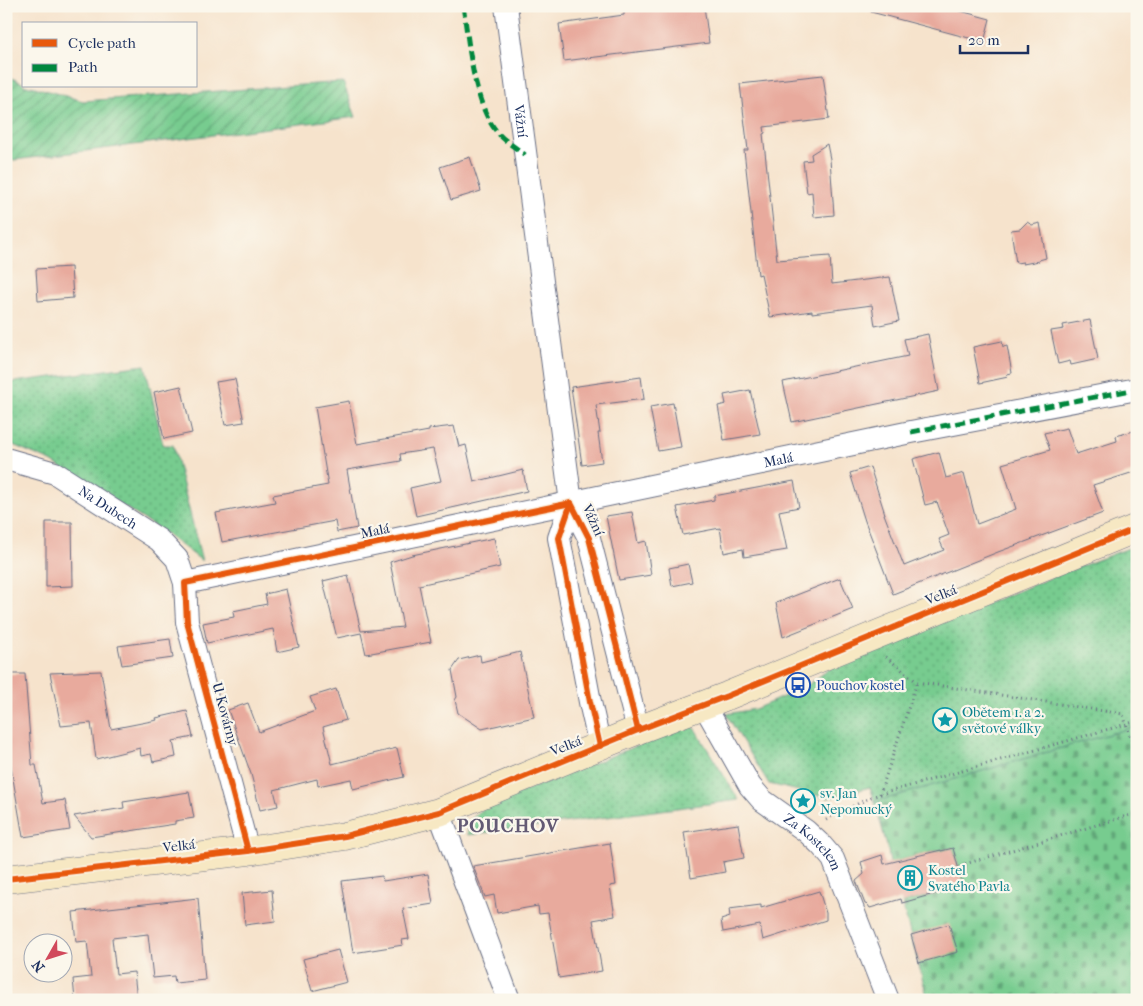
<svg xmlns="http://www.w3.org/2000/svg" width="1143" height="1006" font-family="'IM FELL French Canon',serif">
  <style>
    .cemetery { fill: url(#cemetery-stones); stroke: #497e76 }
    .park { fill: url(#park-dots); stroke: #497e76 }
    .garden { fill: url(#garden-furrows); stroke: #497e76 }
    .building { fill: #e8aa9d }
    .lines { fill: none; stroke-linecap: round; stroke-linejoin: round }
    .street-casing { stroke: #686e84; stroke-width: 24 }
    .secondary-casing { stroke: #686e84; stroke-width: 29 }
    .path { stroke: #686e84; stroke-width: 3; stroke-dasharray: 1 4; stroke-linecap: butt }
    .street { stroke: #fff; stroke-width: 22 }
    .secondary { stroke: #f7e8c3; stroke-width: 28 }
    .quiet { stroke: #00873e; stroke-width: 5; stroke-dasharray: 10 5; stroke-linecap: butt }
    .cycleway-casing { stroke: #fbf7ec; stroke-width: 9 }
    .cycleway { stroke: #e8590c; stroke-width: 6 }
    .labels { text-anchor: middle; dominant-baseline: central; stroke-width: 4.5; stroke-linejoin: round; paint-order: stroke }
    .street-label { font-size: 14px; fill: #1b2f5e; stroke: #fbf7ec }
    .transit-label { font-size: 14px; fill: #164399; stroke: #fbf7ec; text-anchor: start }
    .culture-label { font-size: 14px; fill: #0d838f; stroke: #fbf7ec; text-anchor: start }
    .district-label { font-size: 19px; font-weight: bold; letter-spacing: 1px; fill: #635a74; stroke: #fbf7ec }
  </style>
  <defs>
    <pattern id="cemetery-stones" width="16" height="16" patternUnits="userSpaceOnUse" patternTransform="scale(1.25)"><rect width="16" height="16" fill="#77cc8f"/><path d="M2 7V4a2 2 0 0 1 4 0v3zM10 15v-3a2 2 0 0 1 4 0v3z" fill="#61a678"/></pattern>
    <pattern id="park-dots" width="8" height="8" patternUnits="userSpaceOnUse" patternTransform="scale(1.25)"><rect width="8" height="8" fill="#77cc8f"/><path d="M2 2h.1M6 6h.1" fill="none" stroke="#61a678" stroke-width="1.8" stroke-linecap="round"/></pattern>
    <pattern id="garden-furrows" width="10" height="10" patternUnits="userSpaceOnUse" patternTransform="scale(1.25)"><rect width="10" height="10" fill="#77cc8f"/><path d="M-1 1l2-2M0 10L10 0M9 11l2-2" fill="none" stroke="#61a678"/></pattern>
  </defs>
  <rect width="100%" height="100%" fill="#fbf7ec"/>
  <filter id="ink" filterUnits="userSpaceOnUse"><feTurbulence type="fractalNoise" baseFrequency=".02" numOctaves="2"/><feDisplacementMap in="SourceGraphic" scale="10" xChannelSelector="R" yChannelSelector="G"/><feConvolveMatrix kernelMatrix="1 2 1 2 8 2 1 2 1" color-interpolation-filters="sRGB"/></filter>
  <filter id="wash" filterUnits="userSpaceOnUse"><feTurbulence type="fractalNoise" baseFrequency=".0096" numOctaves="4" result="noise"/><feDisplacementMap in="SourceGraphic" scale="20" xChannelSelector="R" yChannelSelector="G"/><feGaussianBlur stdDeviation="1.12" result="paint"/><feColorMatrix in="noise" values="0 0 0 0 0 0 0 0 0 0 0 0 0 0 0 0 0 1.4 0 .05"/><feComposite in="paint" operator="in"/></filter>
  <g filter="url(#wash)">
    <rect width="100%" height="100%" fill="#f6e3cc"/>
    <!-- cemetery -->
    <polygon class="cemetery" points="1137,726 1137,1000 928,1000 902,903 951,890 951,888 963,884 953,848 941,851 940,850 890,863 888,850 875,802"/>
    <!-- park -->
    <g class="park">
      <polygon points="145,365 163,445 173,445 202,561 164,532 51,461 6,442 6,383"/>
      <polygon points="1137,545 1137,726 875,802 870,787 829,798 769,784 726,714 755,709 804,688 833,666 1055,576"/>
      <polygon points="692,724 739,800 468,835 468,822 486,806"/>
    </g>
    <!-- garden -->
    <polygon class="garden" points="6,75 24,84 24,86 31,86 83,101 343,82 356,117 6,161"/>
    <g id="blocks">
      <!-- building -->
      <g class="building">
        <polygon points="634,6 704,6 709,43 564,61 559,24 624,15 624,8"/>
        <polygon points="872,6 942,6 990,19 984,42 871,12"/>
        <polygon points="823,75 829,119 764,127 765,133 763,134 777,260 830,256 832,284 890,277 899,321 875,326 872,305 812,313 812,311 770,317 761,274 758,275 744,150 748,150 740,84"/>
        <polygon points="827,144 830,159 834,215 814,217 812,192 807,193 803,161 812,160 811,154"/>
        <polygon points="470,157 481,191 451,200 440,167"/>
        <polygon points="1027,222 1032,225 1040,223 1046,258 1039,260 1039,261 1023,264 1023,262 1016,263 1011,230 1020,229"/>
        <polygon points="71,267 73,298 38,301 36,269"/>
        <polygon points="1090,320 1098,359 1071,365 1070,361 1058,364 1051,331 1064,329 1063,325"/>
        <polygon points="928,334 939,391 792,422 783,382 908,356 904,339"/>
        <polygon points="1002,341 1003,347 1007,346 1012,373 1007,374 1008,377 980,383 973,347"/>
        <polygon points="641,377 644,399 596,405 600,433 598,433 602,462 582,465 571,387"/>
        <polygon points="235,379 244,422 225,425 216,382"/>
        <polygon points="181,386 192,433 164,439 154,392"/>
        <polygon points="750,390 760,434 724,440 718,406 726,404 724,395"/>
        <polygon points="349,401 357,444 429,431 429,429 454,426 459,447 466,445 474,482 523,470 527,491 416,516 410,488 441,481 433,449 400,454 401,461 347,470 357,528 337,532 335,521 222,542 216,513 275,502 273,495 328,485 315,407"/>
        <polygon points="673,403 681,447 658,451 650,407"/>
        <polygon points="1067,428 1076,454 1117,441 1116,436 1137,430 1137,471 1093,485 1103,513 998,552 893,594 865,521 850,473 870,467 885,514 884,514 904,566 944,550 939,539 949,535 937,502 925,505 913,459 939,452 946,478 964,473 977,524 1016,509 1002,464 1050,450 1044,433"/>
        <polygon points="794,481 799,507 779,511 787,550 744,557 743,549 724,553 720,528 683,535 677,507 714,500 714,496"/>
        <polygon points="632,512 638,543 646,541 651,575 619,580 606,516"/>
        <polygon points="46,522 72,522 73,586 46,587"/>
        <polygon points="494,538 500,567 419,585 431,642 366,654 361,633 337,638 323,581 348,575 361,631 403,627 390,562 412,555"/>
        <polygon points="688,564 692,582 672,586 669,568"/>
        <polygon points="840,578 853,609 783,637 776,603"/>
        <polygon points="286,589 299,647 277,652 273,629 207,643 203,623 234,617 233,611 267,604 265,594"/>
        <polygon points="170,639 173,658 122,665 118,646"/>
        <polygon points="520,652 534,717 482,729 458,713 455,700 457,697 452,670 459,660 480,655 481,662"/>
        <polygon points="101,671 111,729 157,720 156,718 187,711 193,737 173,741 176,757 153,762 151,754 141,756 140,748 96,759 91,723 61,726 50,673"/>
        <polygon points="6,674 25,674 32,765 36,765 43,803 65,800 70,830 23,837 6,738"/>
        <polygon points="336,689 346,720 323,727 332,764 397,748 404,777 353,789 351,779 318,786 317,779 274,790 278,806 260,810 251,774 228,710 248,703 259,732 315,711 310,697"/>
        <polygon points="189,792 194,818 175,821 175,824 91,837 74,816 124,808 123,802"/>
        <polygon points="738,824 744,858 723,862 725,872 691,878 684,832"/>
        <polygon points="610,843 616,885 610,886 615,916 593,920 602,971 559,978 548,913 539,914 538,906 497,913 494,895 485,897 473,866"/>
        <polygon points="953,848 963,885 951,888 951,889 902,903 901,899 870,908 868,905 865,904 856,881 864,874 861,862 882,855 884,864 941,850 941,851"/>
        <polygon points="428,874 433,904 403,909 409,939 402,940 403,945 353,953 342,881 382,876 383,881"/>
        <polygon points="272,890 275,921 245,925 242,893"/>
        <polygon points="819,891 826,913 826,920 763,940 760,925 723,932 721,920 730,917 729,909 761,905 761,908"/>
        <polygon points="198,898 205,980 175,983 174,976 153,978 148,934 112,938 116,974 134,972 137,1000 75,1000 73,979 91,977 87,941 76,942 73,912"/>
        <polygon points="949,924 958,952 919,963 911,935"/>
        <polygon points="338,950 347,982 312,991 303,959"/>
      </g>
    </g>
  </g>
  <g filter="url(#ink)">
    <use href="#blocks" fill-opacity="0" stroke="#686e84" stroke-width="1"/>
    <g class="lines">
      <defs>
        <g id="street">
          <path id="s1" d="M506 6 571 503 589 538 638 730"/>
          <path id="s2" d="M6 459 55 473 159 540 177 559 185 583 187 622 248 851"/>
          <polyline points="571,503 559,538 590,702 600,746"/>
          <path id="s3" d="M185 583 911 432 1137 389"/>
          <path id="s4" d="M704 705 750 786 762 800 806 831 821 845 833 859 888 1000"/>
          <polyline points="439,812 509,1000"/>
        </g>
        <polyline id="secondary" points="6,879 248,851 345,836 439,812 638,730 727,696 1137,528"/>
      </defs>
      <!-- street casing -->
      <use href="#street" class="street-casing"/>
      <!-- secondary casing -->
      <use href="#secondary" class="secondary-casing"/>
      <!-- path -->
      <g class="path">
        <polyline points="886,657 917,682 1123,714 1137,758"/>
        <polyline points="880,794 917,682"/>
        <polyline points="826,820 871,797 1137,721"/>
        <polyline points="965,864 1137,813"/>
      </g>
      <!-- street -->
      <use href="#street" class="street"/>
      <!-- secondary -->
      <use href="#secondary" class="secondary"/>
      <!-- quiet -->
      <g class="quiet">
        <path d="M463 6C469 42 473 105 498 133 504 141 517 148 525 155"/>
        <polyline points="911,432 1137,389"/>
      </g>
      <defs>
        <g id="cycleway">
          <polyline points="571,503 559,538 590,702 600,746"/>
          <polyline points="571,503 589,538 638,730"/>
          <polyline points="248,851 187,622 185,583 571,503"/>
          <polyline points="6,879 248,851 345,836 439,812 638,730 727,696 1137,528"/>
        </g>
      </defs>
      <!-- cycleway casing -->
      <use href="#cycleway" class="cycleway-casing"/>
      <!-- cycleway -->
      <use href="#cycleway" class="cycleway"/>
    </g>
  </g>
  <!-- icons -->
  <defs>
    <symbol id="bus-ring" viewBox="-11 -11 22 22"><circle r="9.5" fill="#fbf7ec" stroke="#1a4fb4" stroke-width="1.5"/><path d="M-5-6H5V4H4V6H2V4H-2V6H-4V4H-5ZM-3.5-4V0h7V-4ZM-3.5 1.2v1.5H-2V1.2ZM2 1.2v1.5H3.5V1.2Z" fill="#1a4fb4"/></symbol>
    <symbol id="sight-ring" viewBox="-11 -11 22 22"><circle r="9.5" fill="#fbf7ec" stroke="#0f9aa8" stroke-width="1.5"/><path d="M0-6L1.8-2.2L6-1.7L2.9 1.2L3.7 5.4L0 3.3L-3.7 5.4L-2.9 1.2L-6-1.7L-1.8-2.2Z" fill="#0f9aa8"/></symbol>
    <symbol id="building-ring" viewBox="-11 -11 22 22"><circle r="9.5" fill="#fbf7ec" stroke="#0f9aa8" stroke-width="1.5"/><path d="M-4-6H4V6H1V3H-1V6H-4ZM-2.5-4.3h1.7v1.8h-1.7ZM.8-4.3h1.7v1.8H.8ZM-2.5-1h1.7V.8h-1.7ZM.8-1h1.7V.8H.8Z" fill="#0f9aa8"/></symbol>
  </defs>
  <g fill-rule="evenodd">
    <use href="#bus-ring" x="784" y="671" width="28" height="28"/>
    <use href="#sight-ring" x="931" y="706" width="28" height="28"/>
    <use href="#sight-ring" x="789" y="787" width="28" height="28"/>
    <use href="#building-ring" x="896" y="864" width="28" height="28"/>
  </g>
  <g class="labels">
    <!-- street labels -->
    <g class="street-label">
      <text stroke="none"><textPath href="#s1" startOffset="116">Vážní</textPath></text>
      <text stroke="none"><textPath href="#s3" startOffset="606">Malá</textPath></text>
      <text stroke="none"><textPath href="#s2" startOffset="114">Na Dubech</textPath></text>
      <text transform="translate(593 520) rotate(65)">Vážní</text>
      <text transform="translate(375 531) rotate(-12)">Malá</text>
      <text transform="translate(941 595) rotate(-22)">Velká</text>
      <text transform="translate(225 714) rotate(75)">U Kovárny</text>
      <text transform="translate(566 746) rotate(-22)">Velká</text>
      <text stroke="none"><textPath href="#s4" startOffset="178">Za Kostelem</textPath></text>
      <text transform="translate(179 846) rotate(-7)">Velká</text>
    </g>
    <!-- transit labels -->
    <g class="transit-label">
      <text x="816" y="685">Pouchov kostel</text>
    </g>
    <!-- culture labels -->
    <g class="culture-label">
      <text x="962" y="712">Obětem 1. a 2.<tspan x="962" dy="16">světové války</tspan></text>
      <text x="820" y="793">sv. Jan<tspan x="820" dy="16">Nepomucký</tspan></text>
      <text x="928" y="870">Kostel<tspan x="928" dy="16">Svatého Pavla</tspan></text>
    </g>
    <!-- district labels -->
    <g class="district-label">
      <text x="508" y="826">POUCHOV</text>
    </g>
  </g>
  <!-- margin -->
  <rect width="1143" height="1006" fill="none" stroke="#fbf7ec" stroke-width="25"/>
  <!-- legend -->
  <rect x="22" y="22" width="175" height="65" fill="#fbf7ec" stroke="#a1a7b3"/>
  <rect x="32" y="39" width="25" height="8" fill="#e8590c" stroke="#a1a7b3"/>
  <text x="68" y="48" font-size="15" fill="#1b2f5e">Cycle path</text>
  <rect x="32" y="64" width="25" height="8" fill="#00873e" stroke="#a1a7b3"/>
  <text x="68" y="72" font-size="15" fill="#1b2f5e">Path</text>
  <!-- north arrow -->
  <g transform="translate(48 958) rotate(231)"><circle r="24" fill="#fbf7ec" stroke="#a1a7b3"/>
  <path d="M0-4L9 19L0 12L-9 19Z" fill="#d1495b"/>
  <text y="-8" font-size="14" font-weight="bold" text-anchor="middle" fill="#1b2f5e">N</text>
  </g>
  <!-- scale -->
  <path d="M960 45v8h68v-8" fill="none" stroke="#1b2f5e" stroke-width="2.5"/>
  <text x="968" y="45" font-size="15" fill="#1b2f5e" stroke="#fbf7ec" stroke-width="4" paint-order="stroke">20 m</text>
</svg>
